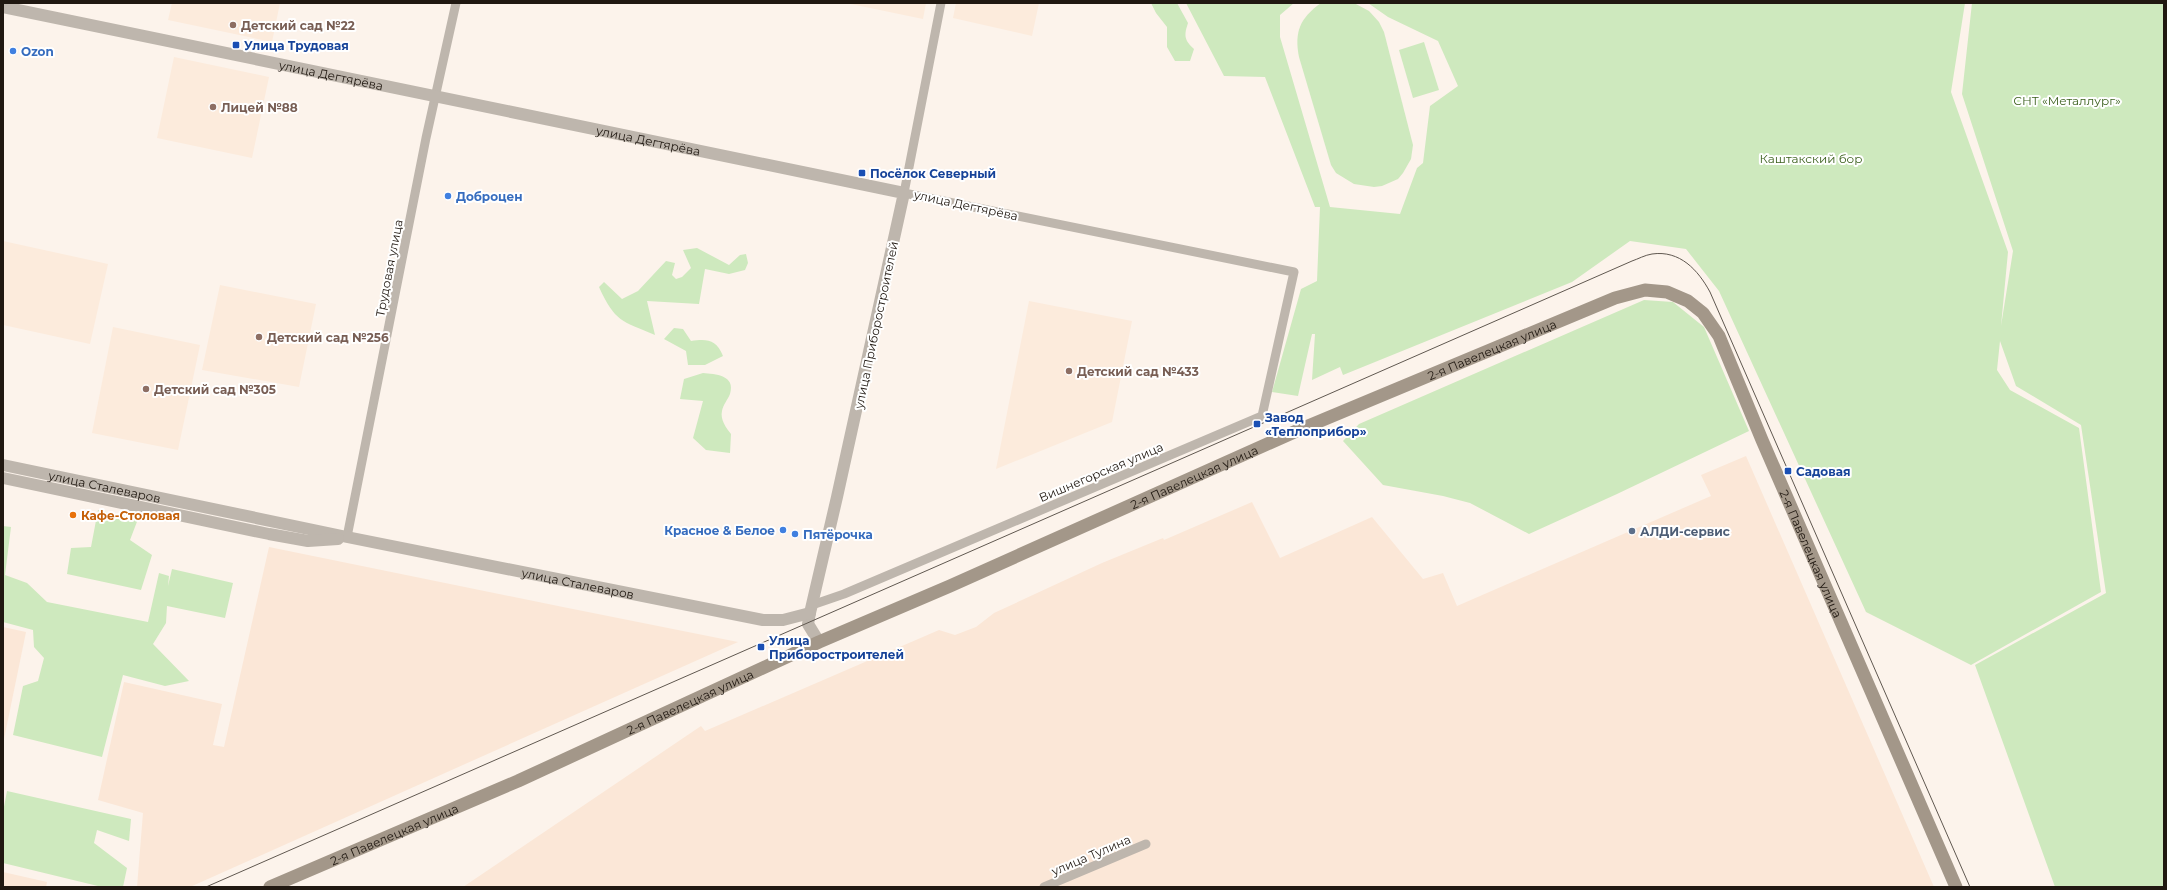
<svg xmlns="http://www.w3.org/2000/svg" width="2167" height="890" font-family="Montserrat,sans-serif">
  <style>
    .built { fill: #fcebdc }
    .industrial { fill: #fbe7d7 }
    .green { fill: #cee9be }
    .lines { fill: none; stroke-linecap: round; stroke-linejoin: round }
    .minor { stroke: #beb6ad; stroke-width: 9 }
    .tertiary { stroke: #beb6ad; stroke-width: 12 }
    .secondary { stroke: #a39789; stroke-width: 13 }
    .tram { stroke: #605850; stroke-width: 1 }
    .education-dot { fill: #8d6e63; stroke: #fff; stroke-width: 1.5 }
    .transit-dot { fill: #1a4fb4; stroke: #fff; stroke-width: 1.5 }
    .shop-dot { fill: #3f7fe0; stroke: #fff; stroke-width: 1.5 }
    .food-dot { fill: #e8710a; stroke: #fff; stroke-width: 1.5 }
    .service-dot { fill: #5c6f8a; stroke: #fff; stroke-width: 1.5 }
    .labels { text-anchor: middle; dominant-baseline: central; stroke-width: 4; stroke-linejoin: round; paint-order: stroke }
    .education-label { font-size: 12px; font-weight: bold; fill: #785e54; stroke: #fff; text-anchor: start }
    .transit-label { font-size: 12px; font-weight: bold; fill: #164399; stroke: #fff; text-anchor: start }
    .shop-label { font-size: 12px; font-weight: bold; fill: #366cbe; stroke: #fff; text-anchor: start }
    .street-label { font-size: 12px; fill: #201811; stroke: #fff }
    .park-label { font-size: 12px; fill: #395e1a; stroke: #fff }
    .food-label { font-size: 12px; font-weight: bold; fill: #c56008; stroke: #fff; text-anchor: start }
    .service-label { font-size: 12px; font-weight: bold; fill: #4e5e75; stroke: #fff; text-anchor: start }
  </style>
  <rect width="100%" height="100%" fill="#fcf3eb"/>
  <!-- built -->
  <g class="built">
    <polygon points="172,3 280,3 272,42 168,20"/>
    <polygon points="846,3 926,3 923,19"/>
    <polygon points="956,3 1039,3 1032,36 953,18"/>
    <polygon points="174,57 269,77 252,158 157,138"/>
    <polygon points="3,241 108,264 90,344 3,325"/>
    <polygon points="220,285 316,304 299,387 202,370"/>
    <polygon points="1029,301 1132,321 1112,422 996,469"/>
    <polygon points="113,327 200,345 178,450 92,433"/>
  </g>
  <!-- industrial -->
  <g class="industrial">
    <polygon points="1746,456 1934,887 463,887 701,726 705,731 939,630 955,635 976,627 994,613 1102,563 1163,538 1164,540 1252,502 1280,558 1372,517 1423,579 1443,573 1457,606 1711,496 1701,475"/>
    <polygon points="269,547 563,607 738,642 190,887 137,887 143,813 98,800 124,682 222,704 213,745 224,747"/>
    <polygon points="3,627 26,632 3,744"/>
    <polygon points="3,872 47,882 46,887 3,887"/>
  </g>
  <!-- green -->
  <g class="green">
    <path d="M1151 3H1177L1188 23C1184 35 1184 40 1194 49L1190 61H1175L1167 47V27L1156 13Z"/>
    <polygon points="1186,3 1294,3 1280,15 1280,37 1330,207 1400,214 1417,168 1423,163 1430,106 1458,86 1438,41 1388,17 1368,3 1965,3 1951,92 2008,252 2001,326 2013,251 1962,94 1972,3 2164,3 2164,887 2055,887 1975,665 2106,593 2081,425 2016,386 2000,341 1997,370 2010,390 2079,428 2101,592 1971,665 1866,612 1719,291 1686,249 1630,241 1572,282 1343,375 1340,367 1312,380 1315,334 1312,334 1298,396 1272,392 1301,289 1317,281 1320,207 1315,207 1265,77 1224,76"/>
    <path d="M1321 3H1354L1369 11 1379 22 1384 32 1413 145 1411 159 1403 173 1398 179 1382 186 1374 187 1354 184 1336 173 1331 165 1299 57C1294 32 1300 18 1321 3Z"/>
    <polygon points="1424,42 1439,90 1413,98 1399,50"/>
    <path d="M697 248 729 265 740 255 746 254 748 263 745 270 729 274 705 269 699 304 647 301 655 335C622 321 615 322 599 287L604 282 622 299 638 291 666 261 675 263 672 275 676 279 682 277 691 268 683 250Z"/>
    <polygon points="1644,300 1673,302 1704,327 1749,431 1617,494 1529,534 1470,503 1443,496 1383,485 1343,441 1359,424"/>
    <path d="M674 328 683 329 691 341C707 339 716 339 723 356L705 365H688L686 351 664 339Z"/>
    <path d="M703 373C715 374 736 375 730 394 728 399 723 405 722 411 720 419 726 428 731 434L730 453 706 450 693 438 703 401 680 399 684 379Z"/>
    <polygon points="98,510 138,519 130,540 152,555 141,590 67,574 71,548 91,547"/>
    <polygon points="3,526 11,527 5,575 27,583 47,602 148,622 159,573 169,576 168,586 172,569 233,583 225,618 167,606 166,623 153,644 189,681 165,686 123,675 102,757 13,735 23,686 38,681 44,658 34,647 33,630 3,622"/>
    <polygon points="7,791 131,819 129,841 97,830 94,843 127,868 123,887 102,887 3,863 3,812"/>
  </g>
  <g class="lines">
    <!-- minor -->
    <g class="minor">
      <polyline points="347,537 426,138 456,3"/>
      <polyline points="812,605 844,594 1262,416 1294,272 904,193 941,3"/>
      <polyline points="1044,887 1146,844"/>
    </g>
    <!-- tertiary -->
    <g class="tertiary">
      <path id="s1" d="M3 7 904 193 837 497 810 613 808 624 819 642"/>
      <path id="s2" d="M3 465 347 537 763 620H783L810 613"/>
      <polyline points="3,478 269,534 308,541 338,539"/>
    </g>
    <!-- secondary -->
    <path class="secondary" id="s3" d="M270 887 518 781 819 642 950 586 1301 429 1615 298 1645 290 1667 292 1688 301 1703 313 1719 336 1762 440 1956 887"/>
    <!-- tram -->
    <path class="tram" d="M206 887 1632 261C1638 259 1645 255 1652 254 1680 250 1698 270 1710 292L1970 887"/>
  </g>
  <!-- markers -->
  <g class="education-dot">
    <circle cx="233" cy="25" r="4"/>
    <circle cx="213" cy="107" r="4"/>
    <circle cx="259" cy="337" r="4"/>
    <circle cx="1069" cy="371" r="4"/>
    <circle cx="146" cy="389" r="4"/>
  </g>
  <g class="transit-dot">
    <rect x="232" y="41" width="8" height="8" rx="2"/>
    <rect x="858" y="169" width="8" height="8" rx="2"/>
    <rect x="1253" y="420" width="8" height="8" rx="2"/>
    <rect x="1784" y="467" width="8" height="8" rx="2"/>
    <rect x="757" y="643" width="8" height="8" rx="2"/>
  </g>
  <g class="shop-dot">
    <circle cx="13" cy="51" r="4"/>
    <circle cx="448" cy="196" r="4"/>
    <circle cx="783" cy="530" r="4"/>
    <circle cx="795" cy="534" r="4"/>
  </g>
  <circle class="food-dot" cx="73" cy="515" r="4"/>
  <circle class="service-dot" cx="1632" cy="531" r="4"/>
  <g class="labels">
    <!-- education labels -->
    <g class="education-label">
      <text x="241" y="25">Детский сад №22</text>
      <text x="221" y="107">Лицей №88</text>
      <text x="267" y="337">Детский сад №256</text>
      <text x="1077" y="371">Детский сад №433</text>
      <text x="154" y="389">Детский сад №305</text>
    </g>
    <!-- transit labels -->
    <g class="transit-label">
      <text x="244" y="45">Улица Трудовая</text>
      <text x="870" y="173">Посёлок Северный</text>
      <text x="1265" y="417">Завод<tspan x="1265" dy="14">«Теплоприбор»</tspan></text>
      <text x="1796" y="471">Садовая</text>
      <text x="769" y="640">Улица<tspan x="769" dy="14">Приборостроителей</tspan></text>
    </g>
    <!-- shop labels -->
    <g class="shop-label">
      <text x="21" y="51">Ozon</text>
      <text x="456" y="196">Доброцен</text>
      <text x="775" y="530" text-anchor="end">Красное &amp; Белое</text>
      <text x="803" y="534">Пятёрочка</text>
    </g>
    <!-- street labels -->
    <g class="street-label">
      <text stroke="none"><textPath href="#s1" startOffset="335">улица Дегтярёва</textPath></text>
      <text stroke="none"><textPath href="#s1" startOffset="659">улица Дегтярёва</textPath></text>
      <text transform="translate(966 205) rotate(12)">улица Дегтярёва</text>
      <text transform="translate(389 268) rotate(-79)">Трудовая улица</text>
      <text transform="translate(876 325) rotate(-78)">улица Приборостроителей</text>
      <text stroke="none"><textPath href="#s3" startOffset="1335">2-я Павелецкая улица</textPath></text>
      <text transform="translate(1101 472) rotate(-23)">Вишнегорская улица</text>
      <text stroke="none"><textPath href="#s3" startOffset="1011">2-я Павелецкая улица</textPath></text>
      <text stroke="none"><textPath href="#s2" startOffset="104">улица Сталеваров</textPath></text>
      <text stroke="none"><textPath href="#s3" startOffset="1828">2-я Павелецкая улица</textPath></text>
      <text stroke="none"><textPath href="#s2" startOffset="587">улица Сталеваров</textPath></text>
      <text stroke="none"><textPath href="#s3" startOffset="459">2-я Павелецкая улица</textPath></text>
      <text stroke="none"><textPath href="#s3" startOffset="135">2-я Павелецкая улица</textPath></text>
      <text transform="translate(1091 855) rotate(-23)">улица Тулина</text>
    </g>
    <!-- park labels -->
    <g class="park-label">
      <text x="2067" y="100">СНТ «Металлург»</text>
      <text x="1811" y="158">Каштакский бор</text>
    </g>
    <!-- food labels -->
    <g class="food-label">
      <text x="81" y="515">Кафе-Столовая</text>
    </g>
    <!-- service labels -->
    <g class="service-label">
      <text x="1640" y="531">АЛДИ-сервис</text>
    </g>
  </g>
  <!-- border -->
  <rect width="2167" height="890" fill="none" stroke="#201811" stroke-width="8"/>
</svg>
